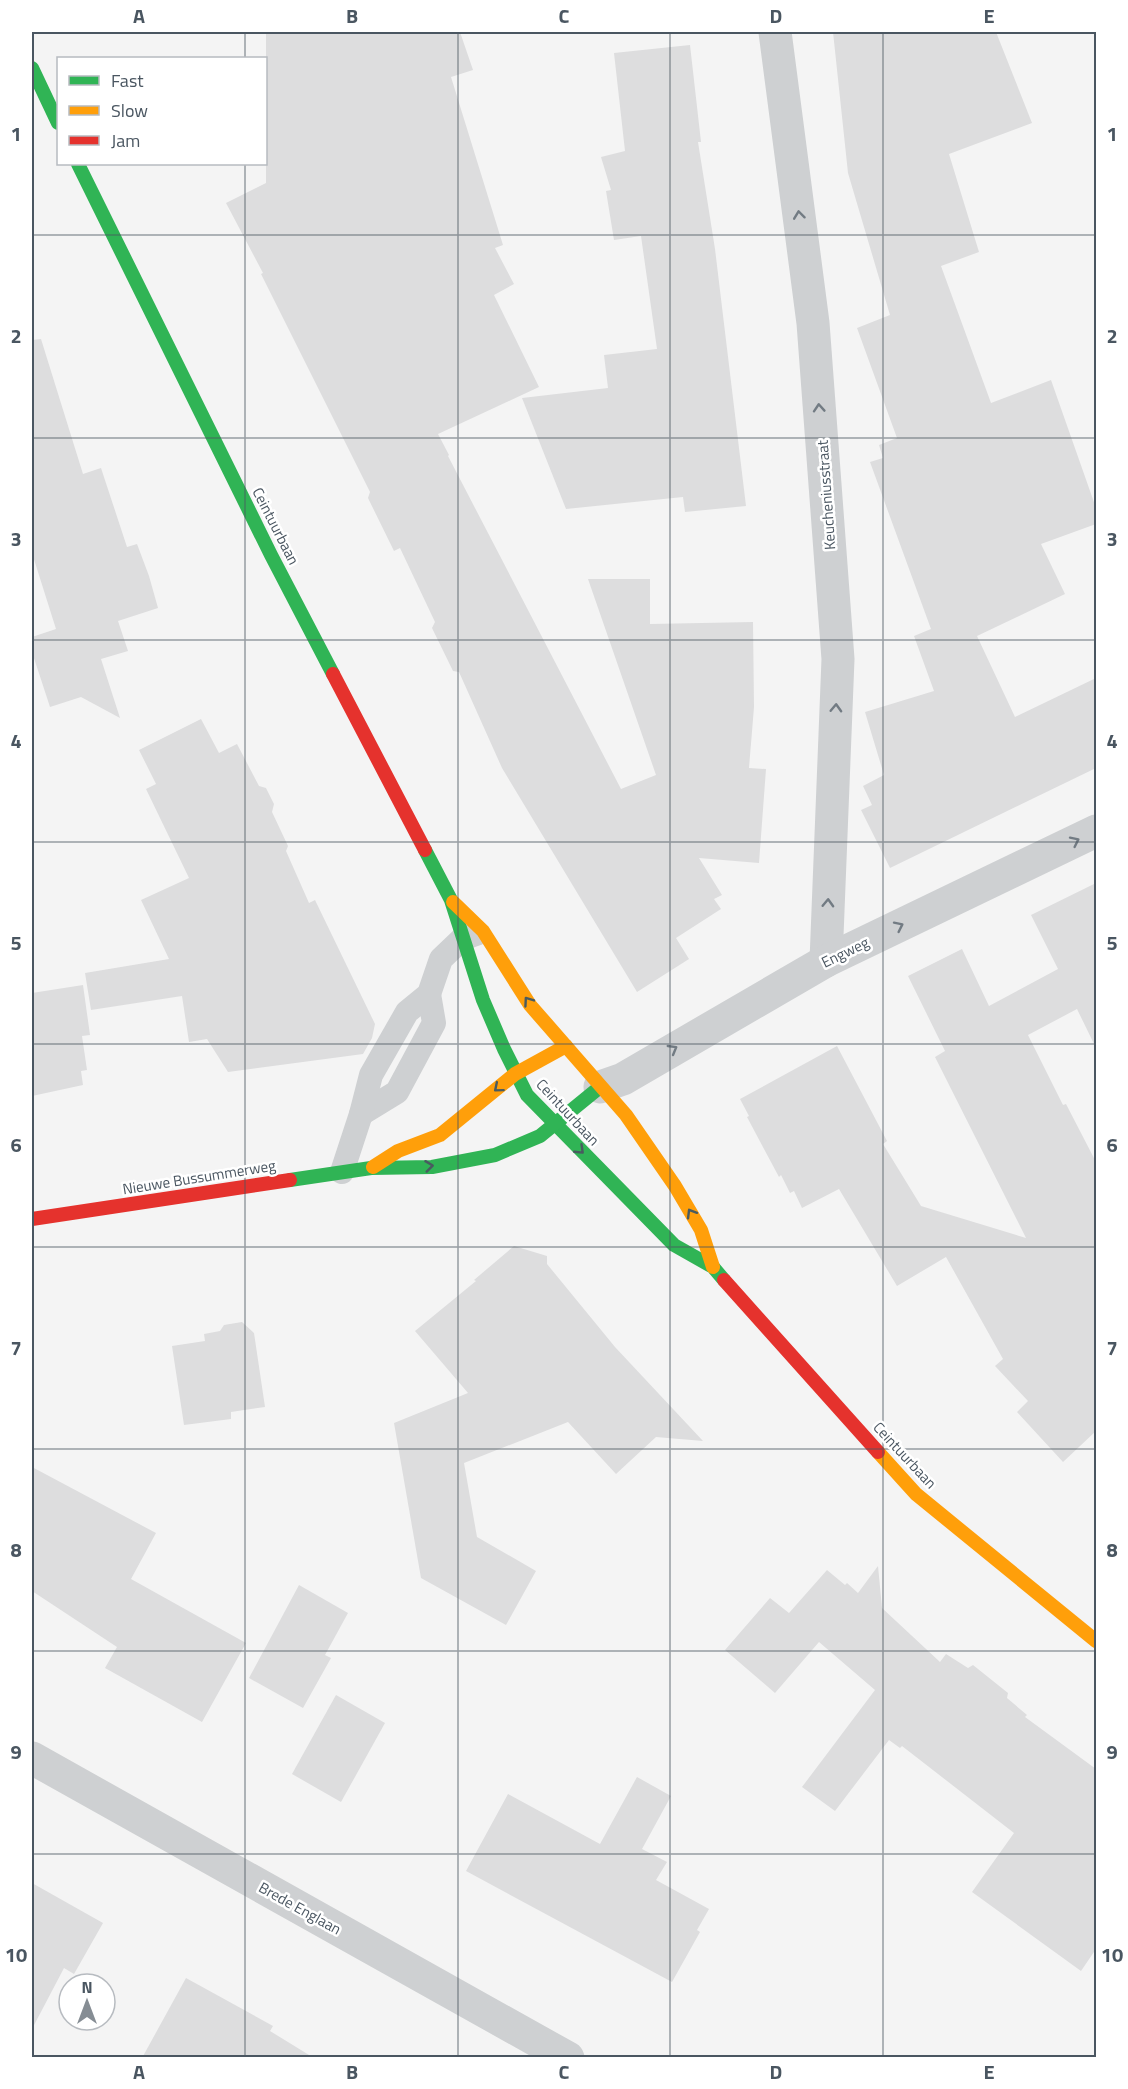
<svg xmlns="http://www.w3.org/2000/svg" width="1128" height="2089" font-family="'Titillium Web',sans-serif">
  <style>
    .building { fill: #ddddde }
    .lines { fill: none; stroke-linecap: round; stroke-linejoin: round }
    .lane { stroke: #ced0d2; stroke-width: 24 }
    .street { stroke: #ced0d2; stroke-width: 33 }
    .fast { stroke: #30b455; stroke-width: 14 }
    .slow { stroke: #ff9f0a; stroke-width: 14 }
    .jam { stroke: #e5322d; stroke-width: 14 }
    .oneway { stroke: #727b83 }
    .oneway2 { stroke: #495b60 }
    .grid { fill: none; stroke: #4a5661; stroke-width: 1.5; stroke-opacity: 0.55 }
    .labels { text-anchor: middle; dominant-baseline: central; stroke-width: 5; stroke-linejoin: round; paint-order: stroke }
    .street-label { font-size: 15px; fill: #4a5661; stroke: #fff }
    .neatline { fill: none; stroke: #4a5661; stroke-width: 2 }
    .grid-label { font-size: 20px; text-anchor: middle; font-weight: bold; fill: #4a5661 }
  </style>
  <rect width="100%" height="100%" fill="#f4f4f4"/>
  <!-- building -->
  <g class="building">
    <polygon points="266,32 460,32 473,70 451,77 503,245 495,248 514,284 494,295 539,387 438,434 449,455 448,456 621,789 656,775 588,579 650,579 650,624 753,622 754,707 749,768 766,769 759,863 699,858 722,895 714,899 721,909 676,938 689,959 637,992 502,768 459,672 453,671 432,628 435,622 400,548 394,551 368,498 370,492 261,274 263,273 226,203 266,183"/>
    <polygon points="833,32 996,32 1032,123 949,154 979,252 941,266 991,403 1051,380 1096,508 1096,524 1041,544 1065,594 977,636 1015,717 1096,678 1096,768 890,868 861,810 872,805 863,786 884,775 865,712 934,691 914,636 931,629 870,462 883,458 879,445 897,438 857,328 890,315 848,173"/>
    <polygon points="690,45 701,142 698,142 715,249 746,506 685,512 683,497 566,509 522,398 608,388 604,355 657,349 641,236 614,240 606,191 611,190 601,157 625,151 614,53"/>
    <polygon points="41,339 83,474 101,468 127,547 137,544 149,576 158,608 118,621 128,651 101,659 120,718 81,697 50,707 32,652 32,637 56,629 32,553 32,340"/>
    <polygon points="201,719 219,753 237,744 259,786 266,788 274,804 272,812 288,846 286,851 309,903 315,900 375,1024 372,1038 363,1054 228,1072 207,1039 189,1042 182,996 91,1010 85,973 169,959 141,900 189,878 146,789 156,784 139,750"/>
    <polygon points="1096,883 1096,1048 1077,1009 1028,1035 1063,1105 1066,1104 1096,1162 1096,1431 1063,1462 1017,1412 1028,1401 995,1366 1003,1359 946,1257 897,1286 839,1189 802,1208 794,1191 790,1193 781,1175 779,1177 747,1117 749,1116 740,1099 837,1046 887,1141 883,1144 921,1206 1026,1238 935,1057 945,1051 908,976 962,949 989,1006 1058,969 1031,915"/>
    <polygon points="83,985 90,1035 82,1036 87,1070 81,1071 83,1085 32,1096 32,993"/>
    <polygon points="514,1246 547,1256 547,1264 615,1347 703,1441 656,1437 616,1474 568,1422 464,1463 477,1537 536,1571 506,1625 421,1578 394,1423 468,1393 415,1331 476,1281 474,1280"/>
    <polygon points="242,1322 254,1333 265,1407 231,1412 231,1419 184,1425 172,1346 205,1341 204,1334 220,1331 224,1325"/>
    <polygon points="32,1467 156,1533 131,1579 246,1643 202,1722 105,1668 117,1647 32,1591"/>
    <polygon points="878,1566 882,1608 940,1662 946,1654 968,1668 973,1665 1008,1693 1007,1698 1027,1715 1025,1717 1096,1769 1096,1949 1081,1971 972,1892 1014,1833 902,1746 900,1748 889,1740 835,1811 802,1787 875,1690 819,1642 775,1693 725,1650 770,1598 789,1613 827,1570 845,1585 847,1583 858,1593"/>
    <polygon points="299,1585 348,1613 325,1655 331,1658 303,1708 249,1678"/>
    <polygon points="336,1695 385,1723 341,1802 292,1774"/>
    <polygon points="637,1777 671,1796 642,1849 667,1862 656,1880 709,1909 697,1930 700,1932 672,1982 466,1871 508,1794 600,1844"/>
    <polygon points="32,1883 103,1923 74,1974 64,1968 32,2029"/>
    <polygon points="186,1978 273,2026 270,2031 314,2058 142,2058"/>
  </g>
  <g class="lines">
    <!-- lane -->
    <g class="lane">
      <polyline points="361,1114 397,1092 434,1023 429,994"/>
      <polyline points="342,1172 361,1114 371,1075 407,1012 429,994 441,959 462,939 476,934"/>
    </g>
    <!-- street -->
    <g class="street">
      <polyline points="775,32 813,323 838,659 826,961"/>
      <polyline points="600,1087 623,1079 826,961 1096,831"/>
      <polyline points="32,1758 568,2058"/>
    </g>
    <!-- fast -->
    <g class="fast">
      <polyline points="32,68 58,123"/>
      <polyline points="78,164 271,555 333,674"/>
      <polyline points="425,850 451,900 483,1000 504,1049 527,1095 674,1245 713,1267 724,1280"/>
      <polyline points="290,1180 371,1168 432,1167 495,1155 540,1136 600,1087"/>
    </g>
    <!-- slow -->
    <g class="slow">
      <polyline points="453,902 483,931 530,1005 626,1115 675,1186 701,1230 713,1267"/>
      <polyline points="373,1167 398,1151 440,1135 515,1074 566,1046"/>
      <polyline points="878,1452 916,1494 1096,1641"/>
    </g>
    <!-- jam -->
    <g class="jam">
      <polyline points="333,674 425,850"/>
      <polyline points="32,1219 290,1180"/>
      <polyline points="724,1280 878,1452"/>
    </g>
  </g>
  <!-- one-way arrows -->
  <defs><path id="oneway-chevron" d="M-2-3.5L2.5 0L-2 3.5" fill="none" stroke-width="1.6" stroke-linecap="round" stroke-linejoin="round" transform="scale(1.5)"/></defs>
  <g class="oneway">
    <use href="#oneway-chevron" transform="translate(799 215) rotate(-97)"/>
    <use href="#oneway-chevron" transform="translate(819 408) rotate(-94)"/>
    <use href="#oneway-chevron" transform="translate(836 708) rotate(-88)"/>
    <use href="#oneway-chevron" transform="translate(1075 841) rotate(-26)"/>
    <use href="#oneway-chevron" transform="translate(828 903) rotate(-88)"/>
    <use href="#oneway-chevron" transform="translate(899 926) rotate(-26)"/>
    <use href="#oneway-chevron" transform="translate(673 1049) rotate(-30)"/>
  </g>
  <g class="oneway2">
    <use href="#oneway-chevron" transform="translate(528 1001) rotate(-125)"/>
    <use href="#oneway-chevron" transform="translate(498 1088) rotate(140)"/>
    <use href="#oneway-chevron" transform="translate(580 1150) rotate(44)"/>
    <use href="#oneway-chevron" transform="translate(429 1166) rotate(-7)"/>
    <use href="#oneway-chevron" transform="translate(691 1213) rotate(-121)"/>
  </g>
  <!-- grid -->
  <path class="grid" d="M245 32V58M458 32V2058M670 32V2058M883 32V2058M245 164V2058M32 235H1096M32 438H1096M32 640H1096M32 842H1096M32 1044H1096M32 1247H1096M32 1449H1096M32 1651H1096M32 1854H1096"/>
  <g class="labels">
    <!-- street labels -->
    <g class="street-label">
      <text transform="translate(826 495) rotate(-94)">Keucheniusstraat</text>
      <text transform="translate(276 526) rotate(63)">Ceintuurbaan</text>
      <text transform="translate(845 952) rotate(-26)">Engweg</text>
      <text transform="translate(568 1112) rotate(47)">Ceintuurbaan</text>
      <text transform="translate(199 1177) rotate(-9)">Nieuwe Bussummerweg</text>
      <text transform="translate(905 1455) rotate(47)">Ceintuurbaan</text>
      <text transform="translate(300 1908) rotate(29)">Brede Englaan</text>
    </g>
  </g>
  <!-- border -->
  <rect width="1128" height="2089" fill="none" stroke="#ffffff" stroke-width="66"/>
  <!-- legend -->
  <rect x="57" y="57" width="210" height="108" fill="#ffffff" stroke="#b7bbc0" stroke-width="1.5"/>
  <rect x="69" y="76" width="30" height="9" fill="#30b455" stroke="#b7bbc0" stroke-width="1.5"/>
  <text x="111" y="87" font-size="18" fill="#4a5661">Fast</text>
  <rect x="69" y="106" width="30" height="9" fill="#ff9f0a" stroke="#b7bbc0" stroke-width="1.5"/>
  <text x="111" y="117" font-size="18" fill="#4a5661">Slow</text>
  <rect x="69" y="136" width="30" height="9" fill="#e5322d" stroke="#b7bbc0" stroke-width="1.5"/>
  <text x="111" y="147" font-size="18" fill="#4a5661">Jam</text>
  <!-- north arrow -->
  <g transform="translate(87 2002)"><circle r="28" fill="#ffffff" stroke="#b7bbc0" stroke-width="1.5"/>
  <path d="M0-4.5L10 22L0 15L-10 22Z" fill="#868d94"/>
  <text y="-9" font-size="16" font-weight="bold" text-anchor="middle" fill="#4a5661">N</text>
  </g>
  <rect x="33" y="33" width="1062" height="2023" class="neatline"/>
  <g class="grid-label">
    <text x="139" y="23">A</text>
    <text x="352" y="23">B</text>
    <text x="564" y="23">C</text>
    <text x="776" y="23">D</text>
    <text x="989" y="23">E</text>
    <text x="16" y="141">1</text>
    <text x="1112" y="141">1</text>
    <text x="16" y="343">2</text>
    <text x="1112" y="343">2</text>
    <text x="16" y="546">3</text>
    <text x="1112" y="546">3</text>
    <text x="16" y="748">4</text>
    <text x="1112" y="748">4</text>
    <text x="16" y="950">5</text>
    <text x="1112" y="950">5</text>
    <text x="16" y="1152">6</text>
    <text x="1112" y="1152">6</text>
    <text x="16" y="1355">7</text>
    <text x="1112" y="1355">7</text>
    <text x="16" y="1557">8</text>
    <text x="1112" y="1557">8</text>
    <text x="16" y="1759">9</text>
    <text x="1112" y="1759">9</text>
    <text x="16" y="1962">10</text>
    <text x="1112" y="1962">10</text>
    <text x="139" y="2079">A</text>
    <text x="352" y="2079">B</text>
    <text x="564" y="2079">C</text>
    <text x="776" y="2079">D</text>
    <text x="989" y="2079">E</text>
  </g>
</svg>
